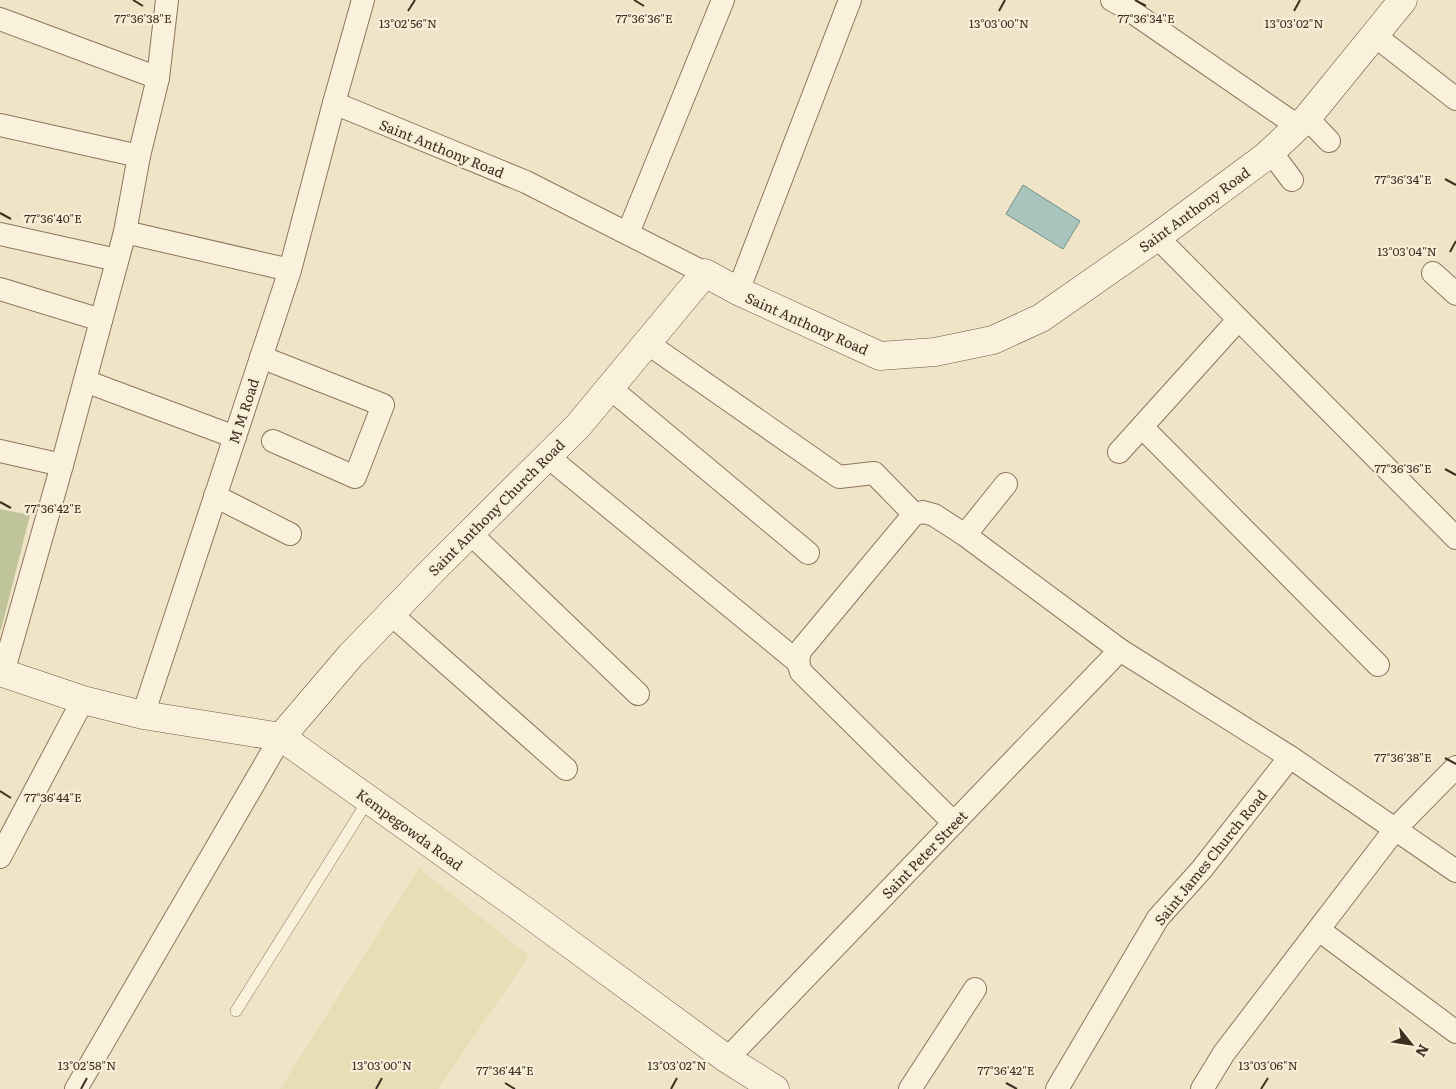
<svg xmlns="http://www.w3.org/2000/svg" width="1456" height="1089" font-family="Literata,serif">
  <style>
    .farmland { fill: #e6deb5 }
    .cemetery { fill: #bfc49a }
    .water { fill: #a9c4bc; stroke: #6f938a }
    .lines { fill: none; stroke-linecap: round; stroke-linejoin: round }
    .lane-casing { stroke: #8d765c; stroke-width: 12 }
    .street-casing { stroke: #8d765c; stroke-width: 24 }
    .secondary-casing { stroke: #6f573f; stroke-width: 29 }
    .lane { stroke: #faf1dc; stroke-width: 11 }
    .street { stroke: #faf1dc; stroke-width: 22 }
    .secondary { stroke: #faf1dc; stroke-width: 28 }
    .ticks { fill: none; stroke: #3d2e20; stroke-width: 2 }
    .labels { text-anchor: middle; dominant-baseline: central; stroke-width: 4.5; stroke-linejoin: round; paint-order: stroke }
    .street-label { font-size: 14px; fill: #3d2e20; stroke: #f7eed8 }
    .ticks-label { font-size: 12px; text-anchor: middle; fill: #3d2e20; stroke: #f7eed8; stroke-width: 4.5; stroke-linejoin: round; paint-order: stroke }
  </style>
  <rect width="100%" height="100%" fill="#f0e4c8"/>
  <!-- farmland -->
  <polygon class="farmland" points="419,868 529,956 438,1089 280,1089"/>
  <!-- cemetery -->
  <polygon class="cemetery" points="0,509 30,515 1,630 0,630"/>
  <!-- water -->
  <polygon class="water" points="1023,185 1080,221 1063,249 1006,214"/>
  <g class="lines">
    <defs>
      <polyline id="lane" points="236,1011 369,799"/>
      <g id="street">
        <polyline points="1112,0 1125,7 1299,127"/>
        <polyline points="0,19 158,78"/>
        <polyline points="1374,35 1456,99"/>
        <polyline points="334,103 526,182 705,273"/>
        <polyline points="1307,118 1329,141"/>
        <polyline points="0,125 139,156"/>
        <polyline points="1271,152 1292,180"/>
        <polyline points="125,232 290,270"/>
        <polyline points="628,233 723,0"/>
        <polyline points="0,234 117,260"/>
        <polyline points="1157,237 1456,538"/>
        <polyline points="1433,273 1456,294"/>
        <polyline points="0,289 101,320"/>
        <polyline points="738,291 850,0"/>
        <polyline points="647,343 839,477 874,473 914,514"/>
        <polyline points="261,357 383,405 355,477 273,441"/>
        <polyline points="85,381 235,437"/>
        <polyline points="610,388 808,553"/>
        <polyline points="1142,427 1378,665"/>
        <polyline points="0,451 62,465"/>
        <polyline points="1119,452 1238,320"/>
        <polyline points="547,456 798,662"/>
        <polyline points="215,496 290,534"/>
        <polyline points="470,533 638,694"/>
        <polyline points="965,535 1006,484"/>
        <polyline points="391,614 566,769"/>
        <polyline points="3,673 62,465 125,232 139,156 158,78 167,0"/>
        <polyline points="143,715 290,270 334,103 363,0"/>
        <polyline points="954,823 801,672 798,662 800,651 914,514 923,512 934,515 965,535 1120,650 1290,757 1456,871"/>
        <polyline points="0,857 83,700"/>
        <polyline points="1319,930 1456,1032"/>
        <polyline points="727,1059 1120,650"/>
        <polyline points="76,1089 281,737"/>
        <polyline points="910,1089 975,989"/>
        <polyline points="1057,1089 1158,918 1202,869 1290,757"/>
        <polyline points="1202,1089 1224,1053 1396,828 1456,767"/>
      </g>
      <g id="secondary">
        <polyline points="0,672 83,700 143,715 281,737 525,911 727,1059 775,1089"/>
        <polyline points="281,737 351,655 435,568 578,426 705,273 738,291 880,356 935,352 993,340 1041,318 1157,237 1265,157 1307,118 1403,0"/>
      </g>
    </defs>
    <!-- lane casing -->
    <use href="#lane" class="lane-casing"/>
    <!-- street casing -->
    <use href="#street" class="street-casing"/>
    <!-- secondary casing -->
    <use href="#secondary" class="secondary-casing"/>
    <!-- lane -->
    <use href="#lane" class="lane"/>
    <!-- street -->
    <use href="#street" class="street"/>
    <!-- secondary -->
    <use href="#secondary" class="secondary"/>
  </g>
  <!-- ticks -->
  <path class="ticks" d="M133 0 143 6M634 0 644 6M1135 0 1146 6M408 11 415 0M999 11 1005 0M1294 11 1300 0M1445 179 1456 185M0 213 11 219M1450 252 1456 241M1445 469 1456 475M0 502 11 508M1445 758 1456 764M0 791 11 798M505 1083 515 1089M1006 1083 1017 1089M81 1089 87 1078M376 1089 382 1078M671 1089 677 1078M1261 1089 1268 1078"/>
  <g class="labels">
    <!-- street labels -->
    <g class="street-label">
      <text transform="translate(442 148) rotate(22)">Saint Anthony Road</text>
      <text transform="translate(1194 209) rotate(-36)">Saint Anthony Road</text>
      <text transform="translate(807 323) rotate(24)">Saint Anthony Road</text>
      <text transform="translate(243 411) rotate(-72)">M M Road</text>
      <text transform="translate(496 507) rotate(-45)">Saint Anthony Church Road</text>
      <text transform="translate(410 829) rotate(36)">Kempegowda Road</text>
      <text transform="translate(924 854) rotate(-46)">Saint Peter Street</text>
      <text transform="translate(1210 857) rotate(-51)">Saint James Church Road</text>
    </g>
  </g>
  <g class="ticks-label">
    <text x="1146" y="23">77°36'34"E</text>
    <text x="143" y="23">77°36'38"E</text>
    <text x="644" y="23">77°36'36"E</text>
    <text x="408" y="28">13°02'56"N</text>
    <text x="999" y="28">13°03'00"N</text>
    <text x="1294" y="28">13°03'02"N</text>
    <text x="1403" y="184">77°36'34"E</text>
    <text x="53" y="223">77°36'40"E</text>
    <text x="1407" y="256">13°03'04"N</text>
    <text x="1403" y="473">77°36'36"E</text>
    <text x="53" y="513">77°36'42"E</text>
    <text x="1403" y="762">77°36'38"E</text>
    <text x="53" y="802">77°36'44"E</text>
    <text x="87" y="1070">13°02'58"N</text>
    <text x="382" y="1070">13°03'00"N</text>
    <text x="677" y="1070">13°03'02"N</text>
    <text x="1268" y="1070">13°03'06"N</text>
    <text x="505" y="1075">77°36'44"E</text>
    <text x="1006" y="1075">77°36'42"E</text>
  </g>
  <!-- north arrow -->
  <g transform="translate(1411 1044) rotate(120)" stroke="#f7eed8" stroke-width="4" paint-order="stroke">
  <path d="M0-4L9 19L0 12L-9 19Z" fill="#3d2e20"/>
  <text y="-8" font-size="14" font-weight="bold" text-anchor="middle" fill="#3d2e20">N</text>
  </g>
</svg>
